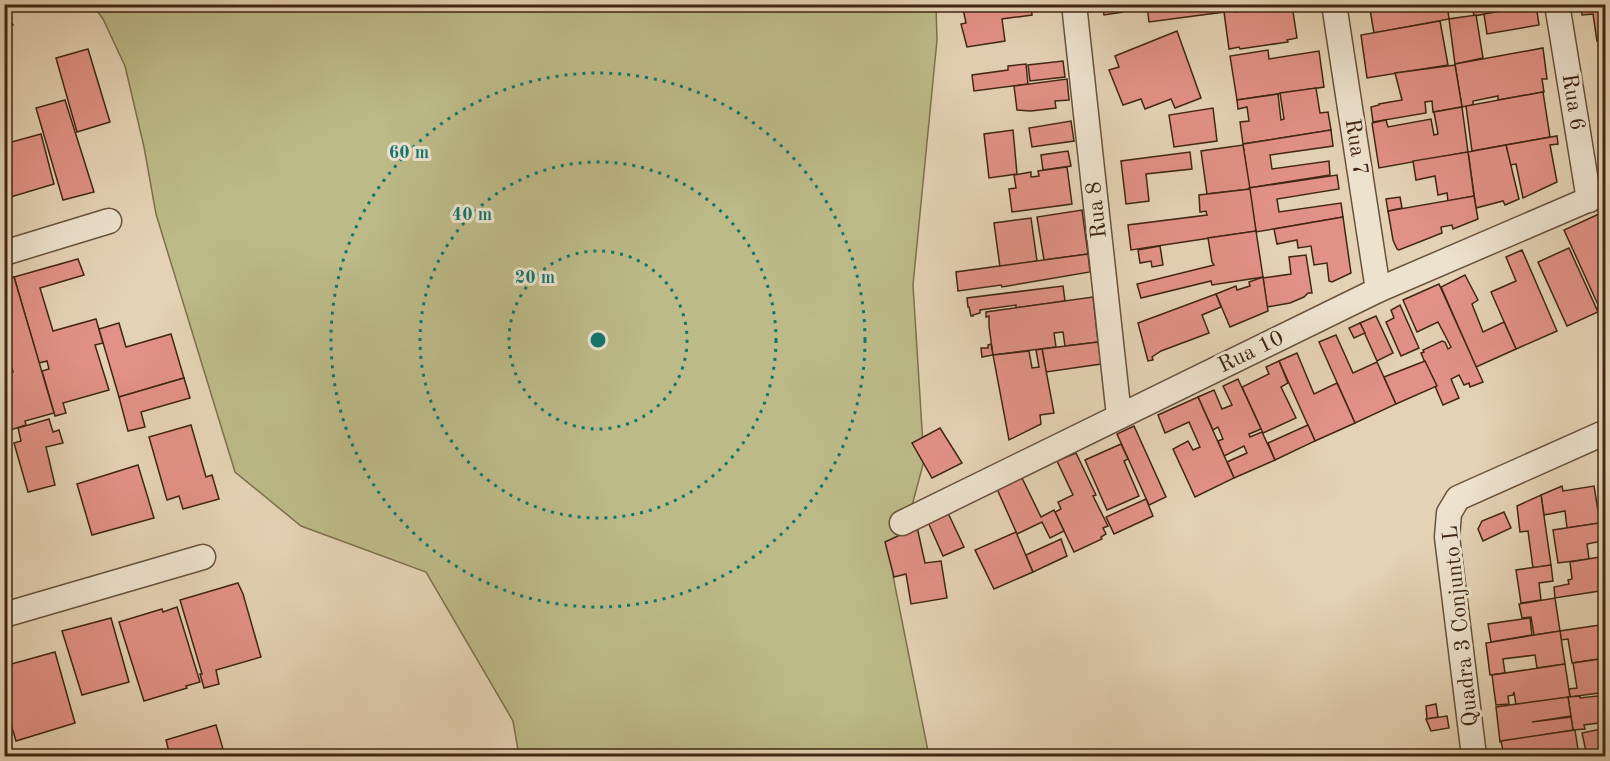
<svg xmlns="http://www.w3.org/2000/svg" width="1610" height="761" font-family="'Old Standard TT',serif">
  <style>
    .green { fill: #bcba87; stroke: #7e704d; stroke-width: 1.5 }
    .building { fill: #e29186; stroke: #402713; stroke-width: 1.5 }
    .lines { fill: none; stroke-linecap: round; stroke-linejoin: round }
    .street-casing { stroke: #69523b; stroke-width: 27 }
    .street { stroke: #ede2ce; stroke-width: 24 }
    .ring { fill: none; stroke: #0f766e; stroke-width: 3; stroke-dasharray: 3 6 }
    .labels { text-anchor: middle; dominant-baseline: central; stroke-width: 6; stroke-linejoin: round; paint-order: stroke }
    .street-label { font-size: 22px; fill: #402713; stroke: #ede2ce }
    .centre { fill: #0f766e; stroke: #ede2ce; stroke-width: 3 }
    .ring-label { font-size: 18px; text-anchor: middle; font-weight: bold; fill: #0f766e; stroke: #ede2ce; stroke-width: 6; stroke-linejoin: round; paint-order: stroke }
  </style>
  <rect width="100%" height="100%" fill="#e4d2b4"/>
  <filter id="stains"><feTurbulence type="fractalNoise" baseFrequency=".00333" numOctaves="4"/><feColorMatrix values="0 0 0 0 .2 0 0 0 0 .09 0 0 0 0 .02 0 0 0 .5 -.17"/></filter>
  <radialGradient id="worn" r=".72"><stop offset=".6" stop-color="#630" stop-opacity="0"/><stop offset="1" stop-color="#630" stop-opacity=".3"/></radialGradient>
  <!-- green -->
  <polygon class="green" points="93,5 936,5 937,40 913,285 924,461 893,576 929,756 519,756 513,721 426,572 301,526 235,472 156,214 144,147 125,66 103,19"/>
  <!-- building -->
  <g class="building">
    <polygon points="4,4 12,18 10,19 13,25 4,27"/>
    <polygon points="962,4 1031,4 1032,15 1002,19 1005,41 967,47 961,24 966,23"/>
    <polygon points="1103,4 1222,4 1224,12 1149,22 1147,6 1123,9 1123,12 1104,15"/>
    <polygon points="1222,4 1270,4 1224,12"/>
    <polygon points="1369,4 1447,4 1449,19 1374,33"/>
    <polygon points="1472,4 1527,4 1527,6 1474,16"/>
    <polygon points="1581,4 1606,4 1606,39 1597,41 1593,14 1582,15"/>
    <polygon points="1282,5 1282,6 1292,5 1297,38 1287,40 1288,42 1240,49 1239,47 1229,49 1224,12 1234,10 1235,12"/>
    <polygon points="1536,5 1539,25 1487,34 1484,14"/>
    <polygon points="1476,15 1483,58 1455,64 1449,19"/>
    <polygon points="1440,21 1448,65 1367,78 1361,35"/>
    <polygon points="1177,31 1201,98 1175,108 1171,99 1145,109 1141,99 1123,105 1109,70 1119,67 1115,56"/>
    <polygon points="1543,48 1547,79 1542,79 1544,92 1498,100 1498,96 1473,101 1473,105 1462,107 1455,64"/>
    <polygon points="88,49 110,122 77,132 56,58"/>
    <polygon points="1268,50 1269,59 1319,51 1324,87 1237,100 1230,56"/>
    <polygon points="1063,61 1065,77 1030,81 1028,65"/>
    <polygon points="1026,64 1028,84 974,91 972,75 1008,70 1008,66"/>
    <polygon points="1455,65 1462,107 1433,112 1432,101 1425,102 1426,113 1373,122 1371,107 1379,105 1379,104 1402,100 1395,73"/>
    <polygon points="1067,79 1069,100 1055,101 1056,108 1031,111 1017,110 1014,86"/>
    <polygon points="1316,88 1320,113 1328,112 1331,130 1243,144 1240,122 1249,121 1247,107 1238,109 1237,100 1278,94 1281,120 1284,119 1280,93"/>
    <polygon points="1543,92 1550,137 1472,151 1466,106"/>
    <polygon points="65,100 94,192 63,200 36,108"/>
    <polygon points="1462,107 1468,152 1379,168 1372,123 1386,120 1388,127 1431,119 1434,135 1438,134 1434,112"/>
    <polygon points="1213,108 1217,141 1174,147 1169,115"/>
    <polygon points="1071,121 1074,141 1032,147 1029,128"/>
    <polygon points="1013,130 1017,174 989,178 984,134"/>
    <polygon points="1331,130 1333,146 1270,155 1272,169 1329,161 1330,175 1249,188 1243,144"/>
    <polygon points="41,134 54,184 4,199 4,144"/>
    <polygon points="1606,134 1606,156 1603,154 1600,135"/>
    <polygon points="1557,136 1558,144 1550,145 1557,182 1523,198 1516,164 1510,165 1506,145"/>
    <polygon points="1243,145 1250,189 1207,194 1201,151"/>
    <polygon points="1506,145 1519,199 1505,205 1503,201 1476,208 1468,152"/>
    <polygon points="1068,151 1071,166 1043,170 1041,155"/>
    <polygon points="1190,152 1192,169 1146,174 1149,201 1126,204 1121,161"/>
    <polygon points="1468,152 1474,196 1448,201 1447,193 1438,195 1435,176 1416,180 1413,161"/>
    <polygon points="1067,167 1072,204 1012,212 1009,189 1016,188 1014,175 1031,172 1031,177 1039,176 1038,171"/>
    <polygon points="1337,175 1339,189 1277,199 1279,212 1341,203 1343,217 1256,232 1249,188"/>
    <polygon points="1250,189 1256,231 1131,250 1128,225 1207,215 1206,211 1200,212 1199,195"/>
    <polygon points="1474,196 1478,219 1453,229 1452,225 1441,227 1442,233 1399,250 1397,249 1393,240 1388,211"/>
    <polygon points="1400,197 1402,208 1388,211 1386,199"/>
    <polygon points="1082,210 1088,254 1044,260 1037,217"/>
    <polygon points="1601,213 1606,223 1606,309 1598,312 1596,308 1599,307 1564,230"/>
    <polygon points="1343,217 1351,273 1332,282 1329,281 1327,263 1314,265 1311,246 1298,248 1297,240 1277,244 1274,229"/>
    <polygon points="1031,218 1037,261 1000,267 994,223"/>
    <polygon points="1256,231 1263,277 1212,285 1211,281 1141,298 1137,284 1214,265 1212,262 1208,238"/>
    <polygon points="1160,246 1163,265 1152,267 1151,261 1140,263 1138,250"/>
    <polygon points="1569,248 1598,312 1567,326 1538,262"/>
    <polygon points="1522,250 1557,331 1516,349 1491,292 1516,281 1506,257"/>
    <polygon points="1088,254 1090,272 1002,287 1001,285 958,291 956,272"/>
    <polygon points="1306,255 1312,293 1308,293 1304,297 1290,303 1267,307 1263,278 1291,274 1289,257"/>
    <polygon points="78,259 84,275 40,288 53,331 96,319 103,343 95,345 109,390 63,403 66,413 55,416 42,371 49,369 47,361 39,363 14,277"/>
    <polygon points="1465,275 1478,300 1472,304 1483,332 1504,322 1516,349 1476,367 1441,287"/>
    <polygon points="14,277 54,413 25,421 26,425 4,432 4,375 13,372 4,344 4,280"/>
    <polygon points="1263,277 1268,311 1230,327 1216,294 1236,286 1237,290 1250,286 1249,282"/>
    <polygon points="1439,284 1483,382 1470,387 1469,383 1464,385 1459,375 1451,379 1459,398 1443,405 1421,353 1424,352 1423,350 1442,341 1445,342 1448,349 1451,347 1438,322 1417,332 1403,300"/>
    <polygon points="1063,286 1065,301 1016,308 1016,305 980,310 980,313 973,315 973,316 971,316 969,307 968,307 967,298"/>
    <polygon points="1216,294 1221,307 1202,315 1209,333 1161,351 1152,357 1153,360 1148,361 1138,323"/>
    <polygon points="1093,297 1098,342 1065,346 1063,332 1054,333 1056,347 993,355 989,326 989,316 986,317 986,312"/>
    <polygon points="1400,305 1419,348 1401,356 1386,322 1394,318 1391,310"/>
    <polygon points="1376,316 1393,353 1377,361 1360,323"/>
    <polygon points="119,323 126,347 171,334 184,378 119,397 99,329"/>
    <polygon points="1360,323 1365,333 1354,338 1349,328"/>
    <polygon points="1336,335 1353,373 1377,362 1396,404 1355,423 1319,342"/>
    <polygon points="1098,342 1101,364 1046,372 1042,349"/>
    <polygon points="991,344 993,355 982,357 981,348 988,348 988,345"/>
    <polygon points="1042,349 1054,413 1040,415 1041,424 1009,440 993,355 1029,351 1032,368 1039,367 1036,350"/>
    <polygon points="1297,353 1314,394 1337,383 1355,423 1315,441 1279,361"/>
    <polygon points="1279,361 1288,383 1281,387 1296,418 1263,433 1242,387 1269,374 1266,367"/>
    <polygon points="1425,361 1437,386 1396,404 1384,377"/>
    <polygon points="184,378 190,398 141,412 145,427 128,431 119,397"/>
    <polygon points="1238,379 1261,429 1249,434 1250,437 1262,432 1275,460 1234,478 1227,462 1247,453 1244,446 1224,456 1218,441 1223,439 1218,427 1213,430 1198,397 1214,390 1222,409 1232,405 1223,386"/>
    <polygon points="1198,397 1234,478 1195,497 1173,449 1188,441 1193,450 1200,447 1189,422 1165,433 1158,415"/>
    <polygon points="49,419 53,432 59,430 63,443 46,447 55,485 28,492 14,443 21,441 18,428"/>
    <polygon points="191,425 206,477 212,475 219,499 183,509 179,496 167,500 149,437"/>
    <polygon points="1308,425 1315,441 1275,460 1268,443"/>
    <polygon points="1134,426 1166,497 1149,505 1117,434"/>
    <polygon points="940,428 962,463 932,478 912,443"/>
    <polygon points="1121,444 1128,459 1124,461 1139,496 1107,510 1085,460"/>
    <polygon points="1076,453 1096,495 1093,496 1108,526 1103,528 1106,534 1101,537 1102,539 1074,552 1055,512 1061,509 1058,502 1073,495 1057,461"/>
    <polygon points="138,465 154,518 92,535 77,484"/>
    <polygon points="1022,478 1041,517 1054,510 1064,531 1050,538 1042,522 1017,534 997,489"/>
    <polygon points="1562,486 1563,491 1594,486 1600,523 1567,528 1565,511 1544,515 1541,495"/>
    <polygon points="1541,495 1551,565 1533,568 1528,531 1520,532 1517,506"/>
    <polygon points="1146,499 1153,516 1114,534 1106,517"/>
    <polygon points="1504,512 1511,528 1483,541 1478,529 1482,521"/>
    <polygon points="948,513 964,547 943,556 928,522"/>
    <polygon points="1599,523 1602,541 1587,544 1589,559 1558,563 1553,530"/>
    <polygon points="917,527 925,563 941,561 947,598 911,604 906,574 894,577 885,542"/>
    <polygon points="1016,532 1033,572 994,589 975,550"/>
    <polygon points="1061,539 1067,556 1033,572 1026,555"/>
    <polygon points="1606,556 1606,590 1555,598 1554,587 1569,584 1568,580 1572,579 1570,562"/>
    <polygon points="1551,565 1553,581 1539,583 1541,600 1521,603 1516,570"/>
    <polygon points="238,583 243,594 261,657 216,670 219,684 204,688 200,674 202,674 180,600"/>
    <polygon points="1555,598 1560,631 1534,635 1531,617 1522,618 1519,604"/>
    <polygon points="177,607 200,682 186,686 187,688 144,701 119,622 162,609 163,612"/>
    <polygon points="111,618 129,682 82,695 62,631"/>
    <polygon points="1530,618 1532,635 1491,642 1488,624"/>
    <polygon points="1606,624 1606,658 1572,663 1568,639 1561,640 1560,631"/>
    <polygon points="1560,631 1565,664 1537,668 1535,655 1503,659 1505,673 1490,675 1486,643"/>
    <polygon points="55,652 75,723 16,741 4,701 4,666"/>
    <polygon points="1606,658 1606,692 1570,697 1569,689 1577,688 1573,663"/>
    <polygon points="1565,664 1570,697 1516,705 1514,692 1513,695 1508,696 1509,704 1496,705 1492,675"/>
    <polygon points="1606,695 1606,722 1584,725 1585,729 1573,730 1568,697 1580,696 1580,698"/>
    <polygon points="1568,697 1571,716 1532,722 1571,717 1573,730 1500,742 1496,707"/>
    <polygon points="1436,704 1438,717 1427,719 1426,706"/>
    <polygon points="1447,716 1449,728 1431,731 1426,719"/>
    <polygon points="216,725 225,756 170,756 166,740"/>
    <polygon points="1606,728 1606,756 1587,756 1582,733"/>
    <polygon points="1575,730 1579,756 1504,756 1501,741"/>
  </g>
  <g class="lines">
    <defs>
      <g id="street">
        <polyline points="1074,4 1119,416"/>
        <polyline points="1334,4 1378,290"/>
        <polyline points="1557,4 1589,200"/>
        <polyline points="4,253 109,221"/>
        <polyline points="902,523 1378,290 1606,192"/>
        <polyline points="4,615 203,557"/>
        <polyline points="1474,756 1447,537 1449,513 1458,498 1606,432"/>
      </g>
    </defs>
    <!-- street casing -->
    <use href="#street" class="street-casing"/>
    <!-- street -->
    <use href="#street" class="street"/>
  </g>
  <!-- distance rings -->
  <g class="ring">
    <circle cx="598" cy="340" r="89"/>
    <circle cx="598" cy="340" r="178"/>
    <circle cx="598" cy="340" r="267"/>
  </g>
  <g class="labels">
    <!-- street labels -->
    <g class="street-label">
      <text transform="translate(1573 102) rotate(81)">Rua 6</text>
      <text transform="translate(1356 147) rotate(81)">Rua 7</text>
      <text transform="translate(1097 210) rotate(-96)">Rua 8</text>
      <text transform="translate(1251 352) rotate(-26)">Rua 10</text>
      <text transform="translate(1461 626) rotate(-96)">Quadra 3 Conjunto L</text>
    </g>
  </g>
  <circle cx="598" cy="340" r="9" class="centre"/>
  <g class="ring-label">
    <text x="409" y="158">60 m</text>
    <text x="472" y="220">40 m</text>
    <text x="535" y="283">20 m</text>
  </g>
  <!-- margin -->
  <rect width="1610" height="761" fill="none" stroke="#e4d2b4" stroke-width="24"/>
  <rect x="6" y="6" width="1598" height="749" fill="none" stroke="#402713" stroke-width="3"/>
  <rect x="12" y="12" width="1586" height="737" fill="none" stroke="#402713" stroke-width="1.5"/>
  <rect width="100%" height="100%" filter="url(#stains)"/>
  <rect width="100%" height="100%" fill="url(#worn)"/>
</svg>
